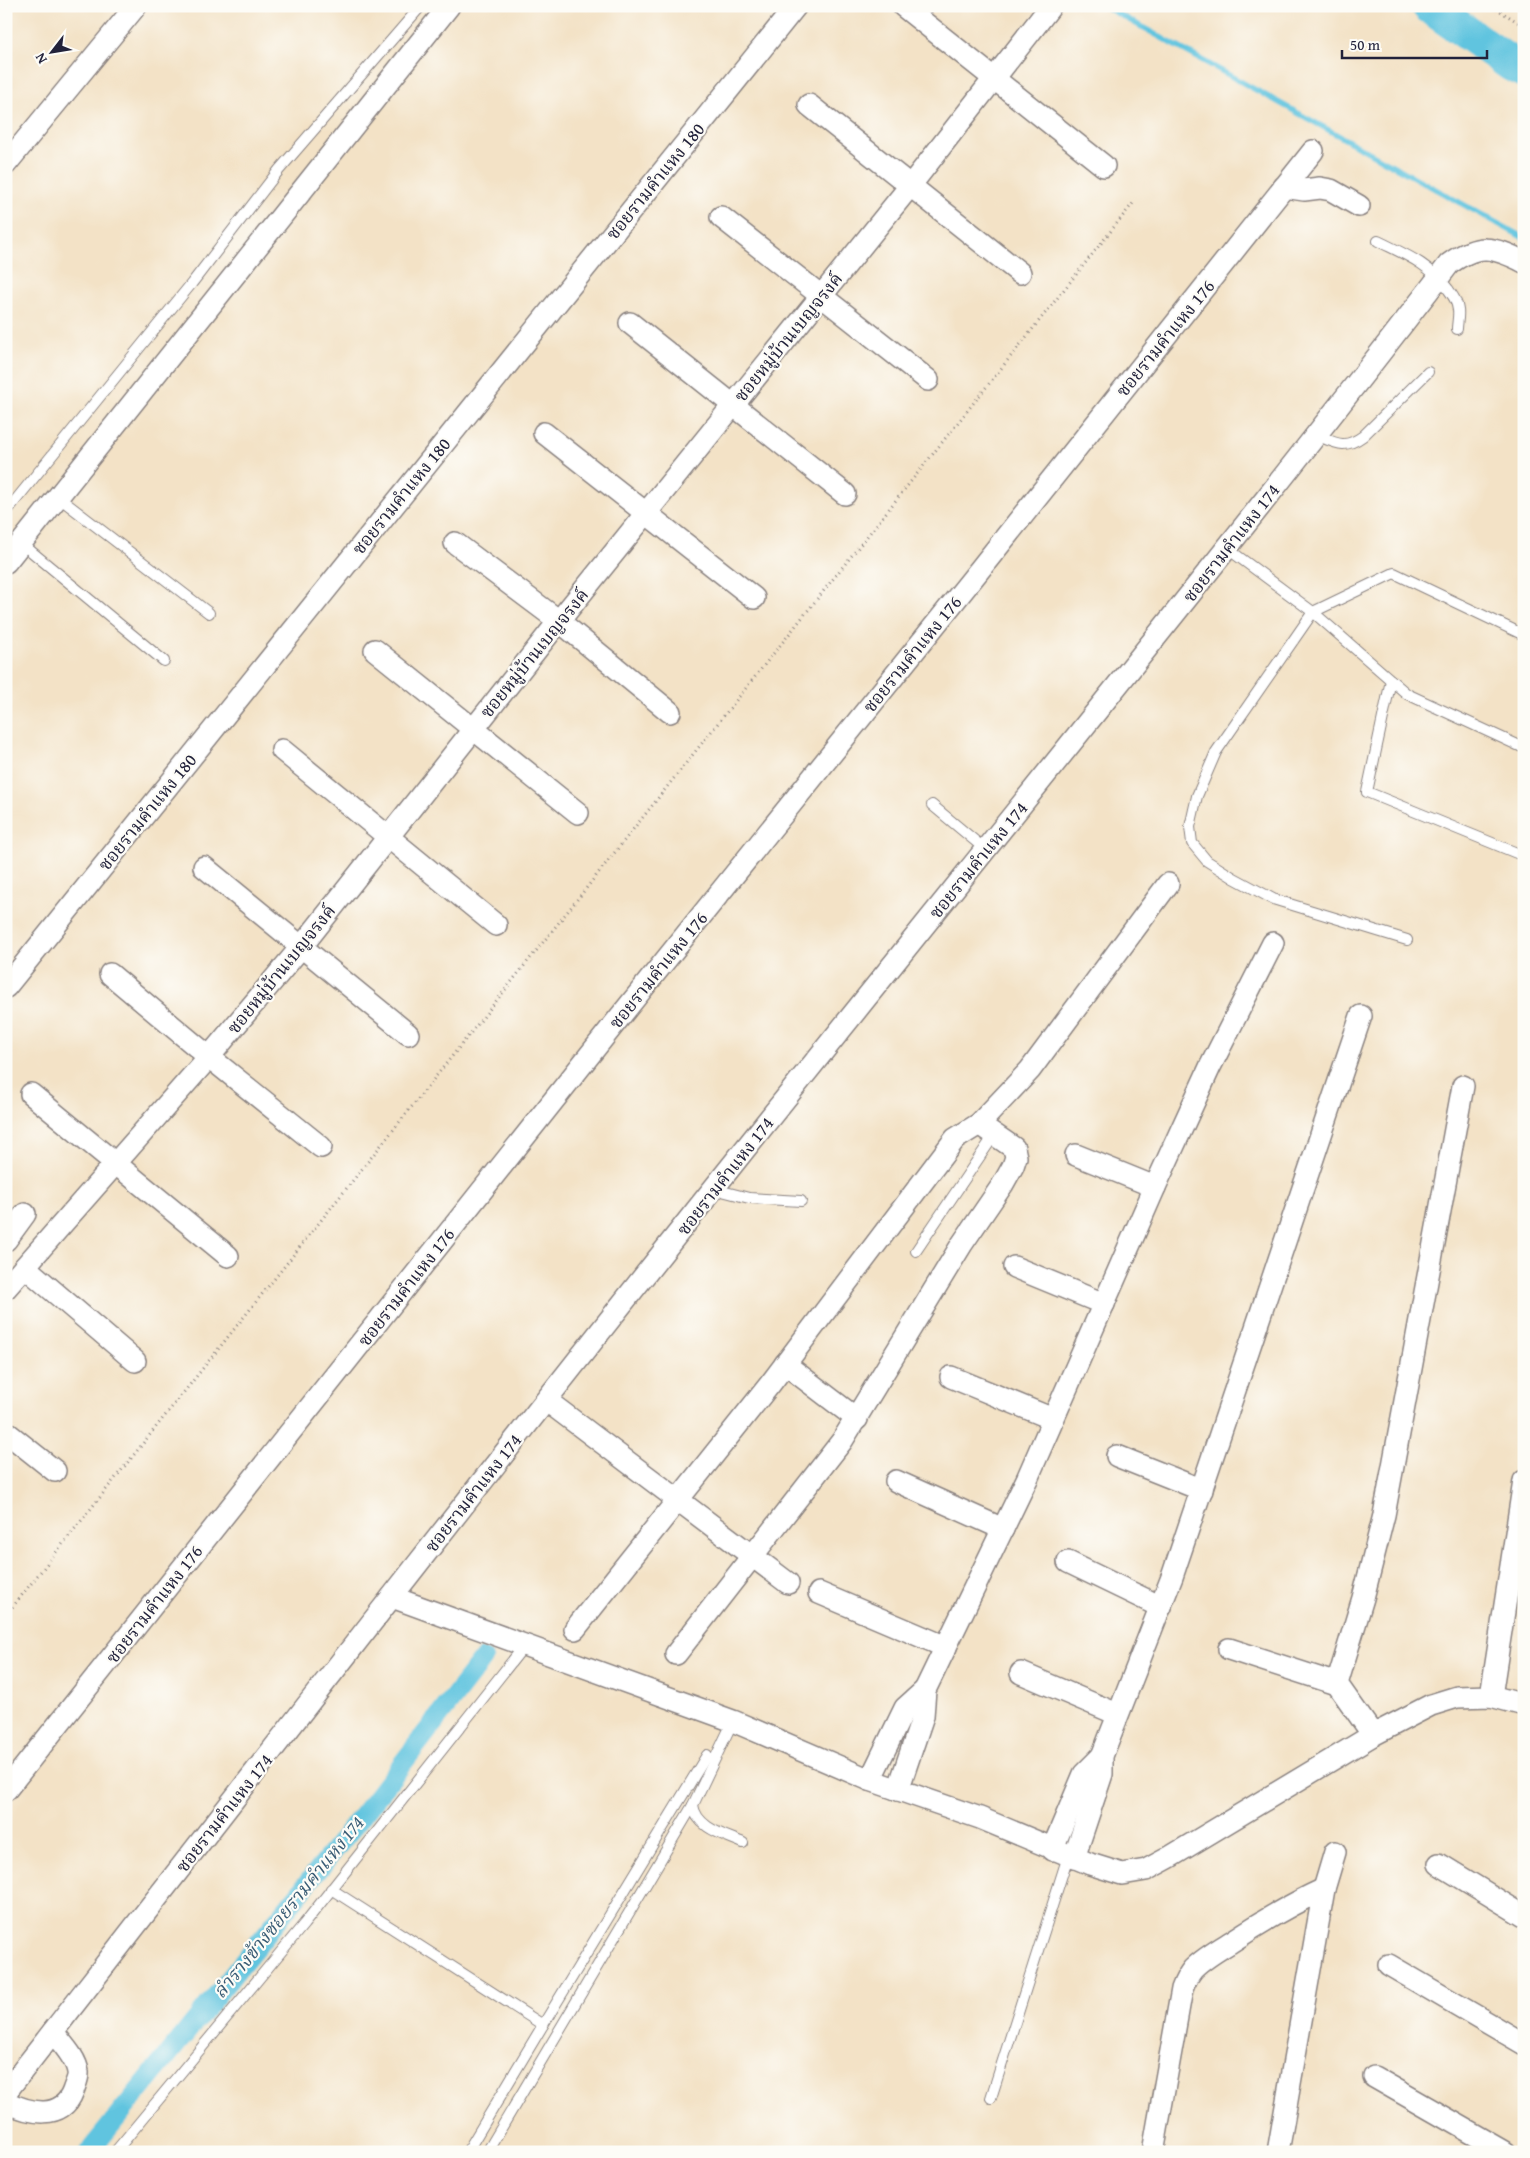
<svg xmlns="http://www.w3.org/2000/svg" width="1530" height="2158" font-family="'Gentium Book Plus','Noto Serif Thai',serif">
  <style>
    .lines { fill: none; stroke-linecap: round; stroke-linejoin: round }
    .stream { stroke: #61c4df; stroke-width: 5.5 }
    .canal { stroke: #61c4df; stroke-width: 20 }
    .river { stroke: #61c4df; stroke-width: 35 }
    .lane-casing { stroke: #8a8280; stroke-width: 12 }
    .street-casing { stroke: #8a8280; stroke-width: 24 }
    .path { stroke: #8a8280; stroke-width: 3; stroke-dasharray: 1 4; stroke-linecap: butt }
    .lane { stroke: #fff; stroke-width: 10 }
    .street { stroke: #fff; stroke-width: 21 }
    .labels { text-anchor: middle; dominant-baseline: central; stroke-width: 4.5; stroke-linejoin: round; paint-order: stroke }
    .street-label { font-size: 18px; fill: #22223b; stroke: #fdfcf7 }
    .water-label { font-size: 19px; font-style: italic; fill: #385b74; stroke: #fdfcf7 }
  </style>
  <rect width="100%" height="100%" fill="#fdfcf7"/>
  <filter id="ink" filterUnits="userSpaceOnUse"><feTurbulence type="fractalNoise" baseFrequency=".02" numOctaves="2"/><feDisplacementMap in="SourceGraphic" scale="10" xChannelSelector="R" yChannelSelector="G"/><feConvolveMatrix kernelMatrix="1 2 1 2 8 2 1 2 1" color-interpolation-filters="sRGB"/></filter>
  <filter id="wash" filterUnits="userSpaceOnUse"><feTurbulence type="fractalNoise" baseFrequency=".0096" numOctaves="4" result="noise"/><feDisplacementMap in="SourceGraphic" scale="20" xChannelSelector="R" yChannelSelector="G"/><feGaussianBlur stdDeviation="1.12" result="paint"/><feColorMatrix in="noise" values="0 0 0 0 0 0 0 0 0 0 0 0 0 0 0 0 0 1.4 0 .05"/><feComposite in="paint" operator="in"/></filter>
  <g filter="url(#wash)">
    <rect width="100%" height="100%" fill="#f3e2c6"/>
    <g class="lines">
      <!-- stream -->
      <polyline class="stream" points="1104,6 1524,238"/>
      <!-- canal -->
      <polyline class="canal" points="89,2152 362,1816 483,1659"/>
      <!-- river -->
      <polyline class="river" points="1429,6 1511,64 1524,70"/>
    </g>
  </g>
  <g filter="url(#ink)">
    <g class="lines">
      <defs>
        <g id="lane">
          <path d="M1378 241C1406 255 1428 263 1448 289 1453 296 1457 301 1458 310 1459 316 1457 323 1457 329"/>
          <path d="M1316 435C1336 443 1344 450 1363 436L1428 372"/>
          <polyline points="58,497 209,613"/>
          <polyline points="6,512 192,283 279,170 421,6"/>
          <polyline points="21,543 164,661"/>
          <polyline points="1228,549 1313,612 1216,752 1197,796 1190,827 1192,843 1207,861 1234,878 1273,899 1407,940"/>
          <polyline points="1524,635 1394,573 1313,612 1407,694 1524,748"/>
          <polyline points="1391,680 1367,792 1524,856"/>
          <polyline points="932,805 986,850"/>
          <polyline points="714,1189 749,1198 801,1201"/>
          <polyline points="916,1251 995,1134"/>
          <path d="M733 1721 693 1805C696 1828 725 1835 743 1843"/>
          <polyline points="331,1889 543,2025 467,2152"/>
          <polyline points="543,2025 707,1755"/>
          <polyline points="991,2098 1068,1856"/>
          <polyline points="115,2152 304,1924 525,1645"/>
          <polyline points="487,2152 693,1805"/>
        </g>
        <g id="street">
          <polyline points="903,6 1104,166"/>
          <polyline points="809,105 1020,273"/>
          <polyline points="6,164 136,6"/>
          <polyline points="1284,187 1304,190 1320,188 1331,190 1359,206"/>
          <polyline points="721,217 928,380"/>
          <polyline points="630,323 845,494"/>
          <polyline points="544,433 754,598"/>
          <polyline points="455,543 559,621 670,712"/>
          <polyline points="6,562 449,6"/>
          <polyline points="375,650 578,813"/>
          <polyline points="282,750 496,925"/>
          <polyline points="204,867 408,1034"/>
          <polyline points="110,974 209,1057 321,1147"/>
          <polyline points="6,987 796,6"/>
          <polyline points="31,1094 228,1256"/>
          <polyline points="1076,1155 1155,1187"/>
          <polyline points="6,1240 25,1214"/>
          <polyline points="25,1267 135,1361"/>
          <polyline points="1014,1267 1104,1304"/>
          <polyline points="6,1288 209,1057 302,946 559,621 910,186 1050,7"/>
          <polyline points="785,1364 857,1419"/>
          <polyline points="951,1377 1053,1419"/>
          <polyline points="547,1401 788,1583"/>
          <polyline points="6,1432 55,1471"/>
          <polyline points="1117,1456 1202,1490"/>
          <polyline points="896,1481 1003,1529"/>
          <polyline points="1068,1562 1161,1607"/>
          <polyline points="819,1593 946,1647"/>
          <polyline points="392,1597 733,1721 870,1780 980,1818 1090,1864 1122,1874 1146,1870 1170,1857 1373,1735 1431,1705 1457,1697 1491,1696 1524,1705"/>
          <polyline points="575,1629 771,1383 955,1139 979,1124 1030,1070 1168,884"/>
          <polyline points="1229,1649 1337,1684"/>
          <polyline points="676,1654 842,1441 962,1244 1003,1184 1013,1166 1016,1157 1014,1148 979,1124"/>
          <polyline points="1021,1673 1117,1714"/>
          <polyline points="1491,1696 1524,1481"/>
          <polyline points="1373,1735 1337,1684 1363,1598 1384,1515 1463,1086"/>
          <polyline points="870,1780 905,1708 925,1690"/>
          <polyline points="6,1790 619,1018 973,578 1313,151"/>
          <polyline points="898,1790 923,1716 925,1690 1027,1479 1155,1187 1210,1067 1273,943"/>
          <polyline points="1052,1850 1084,1774 1102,1756"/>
          <polyline points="1074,1858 1102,1774 1102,1756 1172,1577 1361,1016"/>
          <polyline points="1439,1864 1524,1916"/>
          <polyline points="1389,1965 1524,2044"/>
          <polyline points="1374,2077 1505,2152"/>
          <path d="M6 2092C255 1772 504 1451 757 1134 988 845 1223 558 1449 264 1478 243 1492 246 1524 262"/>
          <path d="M6 2102C29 2113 62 2121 73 2091 75 2085 79 2077 78 2072 76 2057 61 2043 53 2032"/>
          <path d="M1153 2152 1182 1989C1185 1981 1188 1975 1193 1969 1204 1958 1218 1950 1231 1942 1261 1922 1291 1904 1324 1889"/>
          <polyline points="1278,2152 1324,1889 1335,1852"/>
        </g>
      </defs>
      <!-- lane casing -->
      <use href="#lane" class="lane-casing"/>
      <!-- street casing -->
      <use href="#street" class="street-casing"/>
      <!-- path -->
      <g class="path">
        <polyline points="1492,6 1524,26"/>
        <polyline points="6,1615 1134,202"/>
      </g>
      <!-- lane -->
      <use href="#lane" class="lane"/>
      <!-- street -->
      <use href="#street" class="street"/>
    </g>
  </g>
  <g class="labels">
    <!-- street labels -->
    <g class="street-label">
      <text transform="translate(655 181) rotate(-51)">ซอยรามคำแหง 180</text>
      <text transform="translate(788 337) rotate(-51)">ซอยหมู่บ้านเบญจรงค์</text>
      <text transform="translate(1165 338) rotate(-51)">ซอยรามคำแหง 176</text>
      <text transform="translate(401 496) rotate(-51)">ซอยรามคำแหง 180</text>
      <text transform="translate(1231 543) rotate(-52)">ซอยรามคำแหง 174</text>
      <text transform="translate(534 653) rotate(-51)">ซอยหมู่บ้านเบญจรงค์</text>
      <text transform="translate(912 654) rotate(-51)">ซอยรามคำแหง 176</text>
      <text transform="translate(147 812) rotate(-51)">ซอยรามคำแหง 180</text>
      <text transform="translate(978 860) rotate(-51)">ซอยรามคำแหง 174</text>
      <text transform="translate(281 969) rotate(-51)">ซอยหมู่บ้านเบญจรงค์</text>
      <text transform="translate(658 970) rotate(-51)">ซอยรามคำแหง 176</text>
      <text transform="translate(725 1176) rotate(-52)">ซอยรามคำแหง 174</text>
      <text transform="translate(406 1287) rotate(-52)">ซอยรามคำแหง 176</text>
      <text transform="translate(473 1493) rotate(-52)">ซอยรามคำแหง 174</text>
      <text transform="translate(154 1604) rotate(-52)">ซอยรามคำแหง 176</text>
      <text transform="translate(224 1813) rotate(-52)">ซอยรามคำแหง 174</text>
    </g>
    <!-- water labels -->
    <g class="water-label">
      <text transform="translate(288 1907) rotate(-51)">ลำรางข้างซอยรามคำแหง 174</text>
    </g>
  </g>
  <!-- margin -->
  <rect width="1530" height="2158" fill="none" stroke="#fdfcf7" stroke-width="25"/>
  <!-- north arrow -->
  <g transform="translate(52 52) rotate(239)" stroke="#fdfcf7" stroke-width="4" paint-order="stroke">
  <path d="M0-4L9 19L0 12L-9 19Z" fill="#22223b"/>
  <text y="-8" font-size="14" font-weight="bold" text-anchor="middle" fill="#22223b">N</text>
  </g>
  <!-- scale -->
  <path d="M1342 50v8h145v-8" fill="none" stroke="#22223b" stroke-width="2.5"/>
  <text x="1350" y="50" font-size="15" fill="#22223b" stroke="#fdfcf7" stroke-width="4" paint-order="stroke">50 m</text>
</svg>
